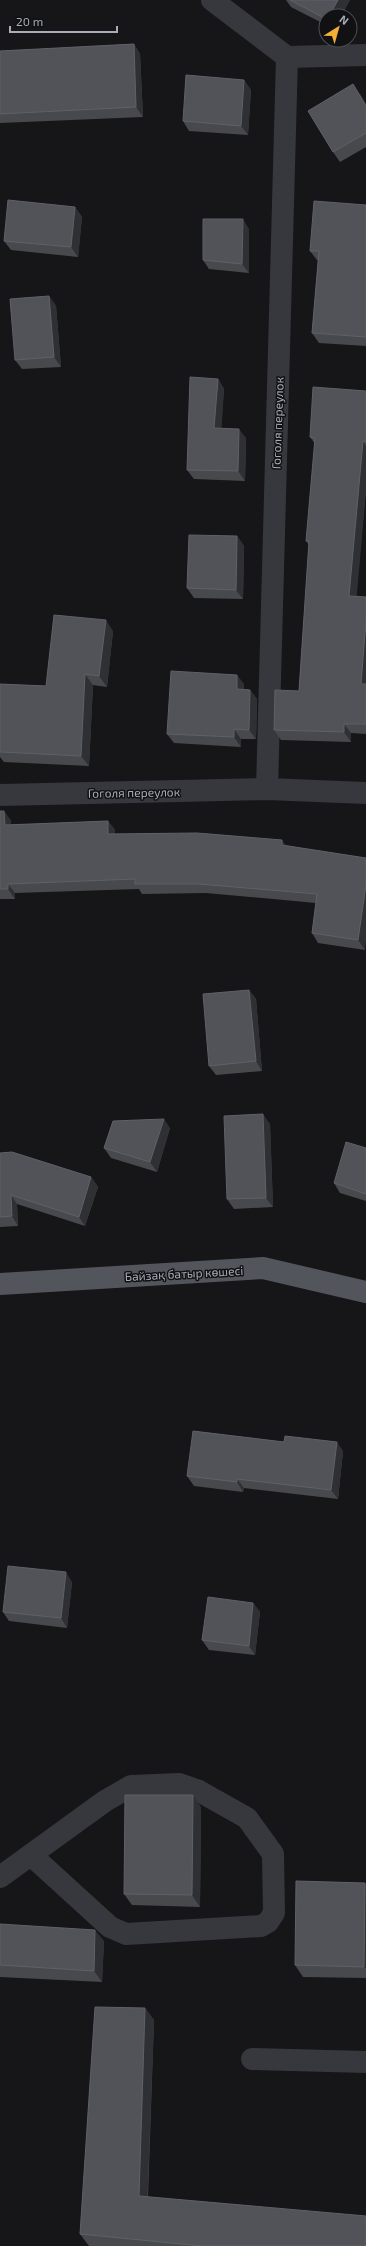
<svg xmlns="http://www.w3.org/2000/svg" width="366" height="2246" font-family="'Exo 2',sans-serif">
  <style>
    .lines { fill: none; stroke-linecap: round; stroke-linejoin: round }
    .minor { stroke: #37383d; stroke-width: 22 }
    .major { stroke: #53555c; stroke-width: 22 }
    .wall { fill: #47494d }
    .shaded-wall { fill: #2f3033 }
    .building { fill: #525359; stroke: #5f6168 }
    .labels { text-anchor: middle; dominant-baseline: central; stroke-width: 3; stroke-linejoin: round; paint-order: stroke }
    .street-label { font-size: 12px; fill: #a8adb8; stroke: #111113 }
  </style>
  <rect width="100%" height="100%" fill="#161618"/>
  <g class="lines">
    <!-- minor -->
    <g class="minor">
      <polyline points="212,0 287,57 366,55"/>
      <polyline points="267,789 287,57"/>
      <polyline points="0,795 267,789 366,793"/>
      <polyline points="0,1877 105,1801 131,1786 179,1784 199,1791 247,1818 273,1854 274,1913 268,1922 261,1926 126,1934 110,1927 31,1855"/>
      <polyline points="252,2059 366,2062"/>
    </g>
    <!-- major -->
    <polyline class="major" points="0,1284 263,1268 366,1292"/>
  </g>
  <!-- wall -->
  <g class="wall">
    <polygon points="286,0 350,0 341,16 326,16 326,25 291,7"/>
    <polygon points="134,44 140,54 143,117 0,123 0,51"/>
    <polygon points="244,80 251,90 248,135 189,131 183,121"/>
    <polygon points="360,94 366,104 366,147 340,162 333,152"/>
    <polygon points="366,205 366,346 319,343 312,333 318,260 317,260 310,251"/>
    <polygon points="75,207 82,217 78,257 11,250 4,241"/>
    <polygon points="249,229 249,273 209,269 203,260"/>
    <polygon points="49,296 56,306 61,367 22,369 15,360"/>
    <polygon points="218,379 224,389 221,428 246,438 245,481 194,479 187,470"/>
    <polygon points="366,391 366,490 356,596 366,597 366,734 351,733 351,742 281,740 274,730 299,691 309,545 306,541 315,444 310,437"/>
    <polygon points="237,536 244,546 243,599 194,598 187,588"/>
    <polygon points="113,631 107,687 93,685 89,766 4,762 0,757 0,684 46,686"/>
    <polygon points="244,684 244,689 250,690 257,699 256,739 241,739 241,747 174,743 167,734"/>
    <polygon points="0,811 4,811 11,821 11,825 108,821 115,830 115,834 286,846 366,858 365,950 318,943 312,933 316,903 206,893 142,894 139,889 15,893 15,899 0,899"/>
    <polygon points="249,990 256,999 262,1071 216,1075 209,1066"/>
    <polygon points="270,1124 273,1207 234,1209 227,1199"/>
    <polygon points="170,1128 157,1172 111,1158 104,1148"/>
    <polygon points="366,1148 366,1201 340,1193 334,1183"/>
    <polygon points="0,1153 91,1177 98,1187 85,1226 17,1204 18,1226 0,1227"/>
    <polygon points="343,1451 338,1499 244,1488 243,1492 194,1486 187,1476"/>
    <polygon points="72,1582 67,1628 9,1621 3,1612"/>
    <polygon points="253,1603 260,1612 255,1655 209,1650 202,1640"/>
    <polygon points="201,1807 200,1907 132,1905 124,1894"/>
    <polygon points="366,1884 366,1978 303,1977 295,1965"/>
    <polygon points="0,1924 104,1941 102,1982 0,1977"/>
    <polygon points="145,2008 154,2020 148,2197 366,2246 89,2246 80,2234"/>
  </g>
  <!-- shaded-wall -->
  <g class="shaded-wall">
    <polygon points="338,0 350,0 341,16 329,16"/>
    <polygon points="134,44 140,54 143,117 136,107"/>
    <polygon points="244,80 251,90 248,135 241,126"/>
    <polygon points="353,84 360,94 366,104 366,106"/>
    <polygon points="75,207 82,217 78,257 71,247"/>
    <polygon points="243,219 249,229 249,273 242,264"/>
    <polygon points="49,296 56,306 61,367 54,357"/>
    <polygon points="218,379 224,389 221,438 214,428"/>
    <polygon points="239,429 246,438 245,481 238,471"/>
    <polygon points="363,441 366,446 366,490 356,605 349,596"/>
    <polygon points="237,536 244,546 243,599 236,590"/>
    <polygon points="106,620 113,631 107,687 99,676"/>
    <polygon points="366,621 366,691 361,684"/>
    <polygon points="85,674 93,685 89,766 81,756"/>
    <polygon points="237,675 244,684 243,699 237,689"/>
    <polygon points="250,690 257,699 256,739 249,730"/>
    <polygon points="344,724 351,733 351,742 344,732"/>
    <polygon points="234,729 241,739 241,747 234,737"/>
    <polygon points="4,811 11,821 12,835 5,825"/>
    <polygon points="108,821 115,830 115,844 108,834"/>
    <polygon points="282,840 289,850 282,845"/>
    <polygon points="8,884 15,893 15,899 8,889"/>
    <polygon points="366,885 366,941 365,950 358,940"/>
    <polygon points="249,990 256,999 262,1071 256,1061"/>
    <polygon points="263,1114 270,1124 273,1207 266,1198"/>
    <polygon points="164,1119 170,1128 157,1172 150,1162"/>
    <polygon points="91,1177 98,1187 85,1226 79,1217"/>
    <polygon points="11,1195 17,1204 18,1226 12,1216"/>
    <polygon points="337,1442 343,1451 338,1499 331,1490"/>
    <polygon points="237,1479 244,1488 243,1492 237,1482"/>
    <polygon points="66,1572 72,1582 67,1628 61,1618"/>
    <polygon points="253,1603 260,1612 255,1655 249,1646"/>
    <polygon points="193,1795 201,1807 200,1907 192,1895"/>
    <polygon points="365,1883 366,1884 366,1969 364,1967"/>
    <polygon points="95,1930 104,1941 102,1982 94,1971"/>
    <polygon points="145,2008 154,2020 147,2209 139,2196"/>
  </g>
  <!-- building -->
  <g class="building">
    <polygon points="290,0 338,0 329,16 326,16 326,19"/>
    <polygon points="134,44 136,107 0,114 0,51"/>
    <polygon points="186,75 244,80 241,126 183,121"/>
    <polygon points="353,84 366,106 366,133 333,152 308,111"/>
    <polygon points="8,200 75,207 71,247 4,241"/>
    <polygon points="314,201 366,205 366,337 312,333 319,251 310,251"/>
    <polygon points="203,219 243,219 242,264 203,260"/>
    <polygon points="49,296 54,357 15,360 10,299"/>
    <polygon points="190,377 218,379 214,428 239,429 238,471 187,470"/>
    <polygon points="313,387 366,391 366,442 363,441 349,596 366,597 366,621 361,684 366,684 366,724 344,724 344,732 274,730 275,690 299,691 309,541 306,541 315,438 310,437"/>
    <polygon points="189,535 237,536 236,590 187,588"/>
    <polygon points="54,615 106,620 99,676 85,674 81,756 0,752 0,684 46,686"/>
    <polygon points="171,671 237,675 237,689 250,690 249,730 234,729 234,737 167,734"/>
    <polygon points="0,811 4,811 5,825 108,821 108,834 197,833 282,840 282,845 366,858 366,885 358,940 312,933 317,894 199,884 135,884 135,879 8,884 8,889 0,889"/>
    <polygon points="249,990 256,1061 209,1066 203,994"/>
    <polygon points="263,1114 266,1198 227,1199 224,1116"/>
    <polygon points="164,1119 150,1162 104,1148 113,1121"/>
    <polygon points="346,1142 366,1148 366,1194 334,1183"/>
    <polygon points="12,1152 91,1177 79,1217 11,1195 12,1216 0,1217 0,1153"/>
    <polygon points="193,1431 284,1442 285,1436 337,1442 331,1490 237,1479 237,1482 187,1476"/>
    <polygon points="8,1566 66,1572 61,1618 3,1612"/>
    <polygon points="208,1597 253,1603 249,1646 202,1640"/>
    <polygon points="125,1795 193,1795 192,1895 124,1894"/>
    <polygon points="296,1881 365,1883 364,1967 295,1965"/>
    <polygon points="0,1924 95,1930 94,1971 0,1965"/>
    <polygon points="95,2007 145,2008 139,2196 366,2216 366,2246 202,2246 80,2234"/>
  </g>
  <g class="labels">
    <!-- street labels -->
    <g class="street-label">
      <text transform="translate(277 423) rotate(-88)">Гоголя переулок</text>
      <text transform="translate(134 792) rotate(-1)">Гоголя переулок</text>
      <text transform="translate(184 1273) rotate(-3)">Байзақ батыр көшесі</text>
    </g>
  </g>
  <!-- north arrow -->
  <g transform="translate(338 28) rotate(37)"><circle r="19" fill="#111113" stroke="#4d4f55"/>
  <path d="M0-3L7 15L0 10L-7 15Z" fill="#f2b134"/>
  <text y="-6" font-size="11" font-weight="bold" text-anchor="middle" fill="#a8adb8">N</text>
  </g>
  <!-- scale -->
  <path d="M10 26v6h107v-6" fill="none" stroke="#a8adb8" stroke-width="2"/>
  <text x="16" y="26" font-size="12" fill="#a8adb8" stroke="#111113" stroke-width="3" paint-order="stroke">20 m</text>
</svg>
